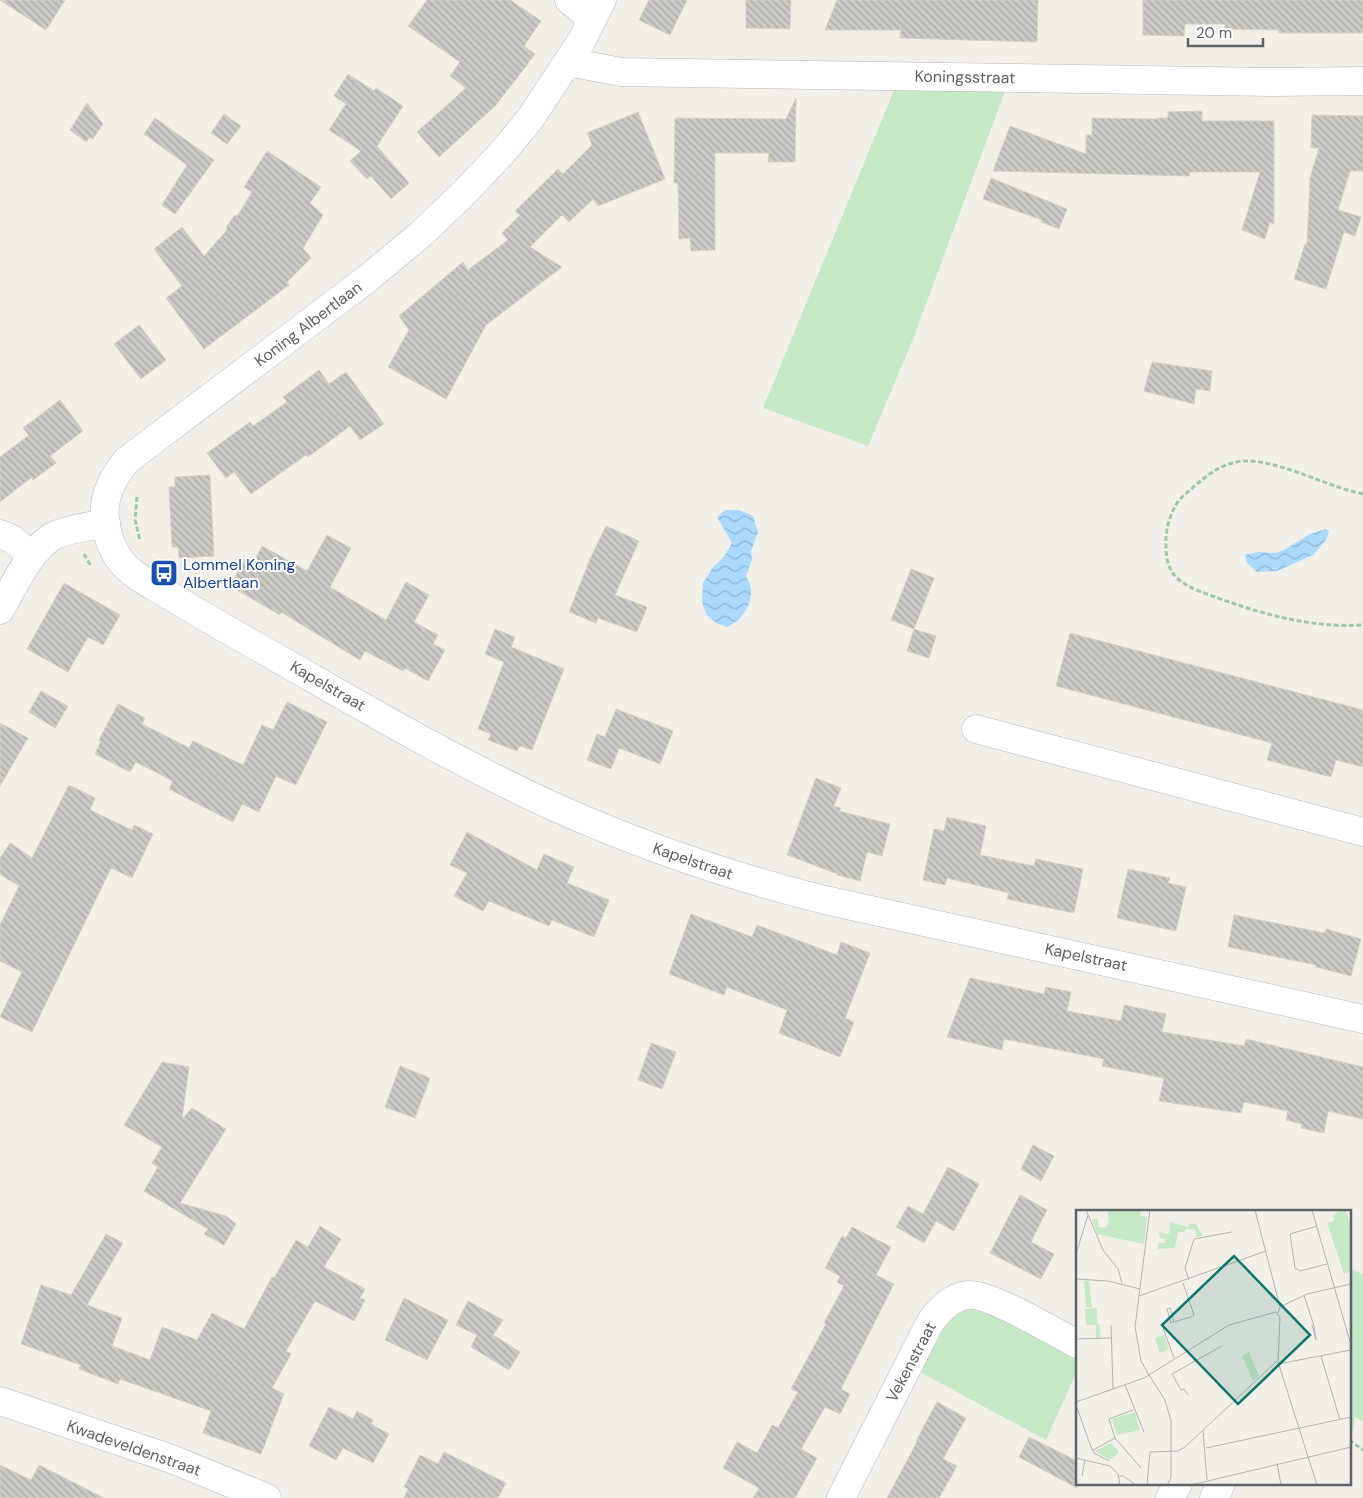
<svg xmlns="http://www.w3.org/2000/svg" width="1363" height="1498" font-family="'DM Sans',sans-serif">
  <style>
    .grass { fill: #c5e8c5 }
    .water { fill: url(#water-waves) }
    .building { fill: url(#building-back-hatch); stroke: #d6d1c6 }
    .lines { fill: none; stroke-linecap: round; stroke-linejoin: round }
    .minor-casing { stroke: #b5b8bc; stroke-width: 29 }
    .secondary-casing { stroke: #b6babf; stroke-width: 29 }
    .path { stroke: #9cc7a9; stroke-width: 3; stroke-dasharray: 5 2.5; stroke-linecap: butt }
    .minor { stroke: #fff; stroke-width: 28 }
    .secondary { stroke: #fff; stroke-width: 28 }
    .labels { text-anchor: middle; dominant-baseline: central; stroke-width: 4; stroke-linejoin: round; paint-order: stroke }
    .street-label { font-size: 16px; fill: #5f6368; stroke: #fff }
    .transit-label { font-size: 16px; fill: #164399; stroke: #fff; text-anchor: start }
    .inset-road { fill: none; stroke: #b3b3b1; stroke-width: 1 }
    .view { fill: #0f766e; fill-opacity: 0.15; stroke: #0f766e; stroke-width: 2.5 }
    .inset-edge { fill: none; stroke: #5f6368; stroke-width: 2.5 }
  </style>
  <defs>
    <pattern id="water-waves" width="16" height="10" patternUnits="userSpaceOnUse" patternTransform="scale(1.25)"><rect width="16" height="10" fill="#aadaff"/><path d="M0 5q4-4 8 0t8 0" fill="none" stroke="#8eb4d2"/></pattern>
    <pattern id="building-back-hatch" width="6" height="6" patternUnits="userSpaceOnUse" patternTransform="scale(1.25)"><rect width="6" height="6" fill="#cccac5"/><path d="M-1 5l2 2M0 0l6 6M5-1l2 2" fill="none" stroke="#a9a8a4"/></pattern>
  </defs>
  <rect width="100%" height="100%" fill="#f1efe8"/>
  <!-- grass -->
  <g class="grass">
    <polygon points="895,88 1005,91 913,339 868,446 763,408"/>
    <polygon points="1349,1268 1363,1274 1363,1421 1355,1417 1349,1455"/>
    <polygon points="970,1308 991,1310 1077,1358 1077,1371 1046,1440 920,1372 948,1321 955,1314"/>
  </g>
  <!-- water -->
  <g class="water">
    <path d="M725 510H739L753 516 758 532 751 551 752 560 746 576C748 581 752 587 751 592 751 608 740 621 727 627L716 623 706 614 702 602 703 583 713 567 723 558 732 543 717 517Z"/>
    <polygon points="1326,529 1329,532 1326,540 1313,555 1277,571 1257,572 1247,563 1245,555 1257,552 1275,553 1284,550 1310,534"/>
  </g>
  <!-- building -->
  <g class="building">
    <polygon points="0,0 65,0 46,30"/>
    <polygon points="427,0 510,0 541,21 524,46 535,54 523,70 496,105 439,157 417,132 466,88 450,76 460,62 408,26"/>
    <polygon points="649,0 687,0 670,35 639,20"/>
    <polygon points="746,0 791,0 790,29 746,28"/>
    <polygon points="837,0 1038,0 1037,42 900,38 901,30 825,30"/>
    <polygon points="1143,0 1363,0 1363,33 1279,33 1279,30 1225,29 1225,24 1185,24 1184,36 1143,35"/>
    <polygon points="348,74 374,91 376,88 403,106 377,146 409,183 391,199 371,176 367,179 350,161 361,151 329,130 346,104 334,96"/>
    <polygon points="796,98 795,162 768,162 769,153 715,153 715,250 691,251 690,238 679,239 678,183 674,183 675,118 786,119"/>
    <polygon points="87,103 103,124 93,139 90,137 86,142 70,130"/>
    <polygon points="1202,111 1202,121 1274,121 1274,224 1270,222 1265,239 1242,230 1260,172 1190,172 1189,176 993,171 1010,126 1086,154 1086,135 1092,135 1092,118 1157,119 1157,118 1168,118 1168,112"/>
    <polygon points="638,112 665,179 598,206 593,199 569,222 562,215 530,247 562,267 486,325 446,399 388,367 409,330 399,316 463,262 468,270 508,240 502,233 520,215 515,211 558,169 563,174 592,145 587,133"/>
    <polygon points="224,114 241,126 227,144 211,133"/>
    <polygon points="1312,115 1363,116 1363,171 1350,171 1338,210 1361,217 1355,236 1344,232 1326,289 1294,279 1305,244 1307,244 1310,178 1319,148 1311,148"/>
    <polygon points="155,118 214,160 175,214 162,205 187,165 144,134"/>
    <polygon points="267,151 321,187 310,203 323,215 303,248 311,258 287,282 289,285 204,349 166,298 182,286 154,249 182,227 204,256 227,230 227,226 234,216 238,215 252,192 244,187"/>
    <polygon points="991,178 1067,209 1059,229 1041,222 1042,220 983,199"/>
    <polygon points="139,325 166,360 141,379 114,344"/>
    <polygon points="1152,362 1212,371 1210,391 1196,389 1194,404 1144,391"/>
    <polygon points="319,370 329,384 346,372 384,424 360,440 350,426 308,457 306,455 251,494 234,472 226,478 207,453 250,422 253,426 287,402 283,397"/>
    <polygon points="60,400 83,431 50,456 56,463 33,480 32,477 0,502 0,457 29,435 23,428"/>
    <polygon points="210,475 214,556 179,558 178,547 172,547 169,487 175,487 175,477"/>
    <polygon points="606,526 639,541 615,595 647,607 637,632 598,618 596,623 569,612 590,559"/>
    <polygon points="327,535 351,548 330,587 369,610 386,620 406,582 429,595 414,622 438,635 433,644 445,650 428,681 405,668 403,671 365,651 360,660 281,612 280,615 230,586 245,559 252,564 262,546 307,571"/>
    <polygon points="911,569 934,578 914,629 891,620"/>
    <polygon points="64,583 120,615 103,645 88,637 68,672 27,649"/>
    <polygon points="495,629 515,637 511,647 564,669 532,750 520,746 517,751 488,740 491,734 478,729 504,662 485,654"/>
    <polygon points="914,629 936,636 929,658 907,651"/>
    <polygon points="1070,633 1363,710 1363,767 1336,760 1331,777 1267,760 1272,743 1056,686"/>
    <polygon points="41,691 68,706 55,728 29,712"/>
    <polygon points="287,702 327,722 296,785 276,776 259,812 242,804 233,822 169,789 173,781 136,762 130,772 95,754 101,741 99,740 118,704 145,718 142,724 189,748 193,741 243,765 262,725 273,730"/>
    <polygon points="616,709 673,731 660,764 619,748 611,769 587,760 597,734 605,737"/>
    <polygon points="0,723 28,738 0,786"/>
    <polygon points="816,778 841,788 834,806 841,808 839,811 890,824 882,856 867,852 860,881 837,875 838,874 787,855"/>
    <polygon points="69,785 95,798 90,810 132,830 134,825 153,834 132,878 111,868 32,1032 0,1017 22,972 0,961 0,925 19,886 0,874 0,858 10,843 32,858"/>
    <polygon points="947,817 986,826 980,855 1034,866 1036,859 1083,869 1074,913 1007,899 1009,893 947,878 945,885 923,880 934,829 944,831"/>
    <polygon points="467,832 537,870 544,854 574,867 567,883 609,900 594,937 552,920 549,926 489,901 483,911 454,896 467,873 450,865"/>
    <polygon points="1128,869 1170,878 1168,883 1186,887 1176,931 1117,918"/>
    <polygon points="691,914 752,937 757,925 837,955 841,942 870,953 845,1018 854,1022 840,1057 779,1033 787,1010 727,987 724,995 669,974"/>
    <polygon points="1234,915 1325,933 1326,929 1361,939 1351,976 1316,967 1316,965 1228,947"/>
    <polygon points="970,978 1044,994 1046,987 1071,992 1067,1011 1121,1021 1124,1005 1166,1014 1162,1032 1244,1046 1246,1039 1363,1067 1363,1119 1328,1111 1324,1133 1301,1128 1302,1124 1286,1120 1288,1111 1244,1102 1241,1113 1159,1101 1164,1078 1102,1066 1104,1059 1004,1039 1002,1050 947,1037"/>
    <polygon points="651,1043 676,1052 662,1089 638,1080"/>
    <polygon points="162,1062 189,1067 182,1119 192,1108 226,1129 180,1203 226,1216 236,1224 224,1245 204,1234 208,1229 144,1191 158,1167 152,1163 162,1147 124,1125"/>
    <polygon points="400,1066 430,1078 415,1118 385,1107"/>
    <polygon points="1033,1145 1054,1156 1041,1181 1021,1169"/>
    <polygon points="948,1167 979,1184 954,1231 936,1221 924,1243 896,1227 908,1206 923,1214"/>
    <polygon points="1020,1195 1047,1210 1031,1242 1054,1254 1041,1279 990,1253"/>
    <polygon points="320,1226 341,1239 324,1267 365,1289 360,1298 365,1300 354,1321 315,1301 286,1351 291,1354 272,1388 284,1394 261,1454 203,1433 211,1411 120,1379 118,1384 79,1369 81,1365 21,1344 41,1285 71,1295 106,1234 123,1243 87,1305 122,1318 112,1346 150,1360 162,1327 197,1340 212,1313 244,1329 272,1277 274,1278 296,1240 308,1247"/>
    <polygon points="852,1227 891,1247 876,1275 894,1284 841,1389 850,1394 840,1414 825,1407 801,1449 817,1458 795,1498 753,1498 759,1488 723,1468 737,1442 757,1453 772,1425 778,1428 798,1392 791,1389 826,1324 824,1323 844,1286 837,1282 840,1276 825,1268 842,1236 846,1238"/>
    <polygon points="404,1298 448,1320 427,1360 385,1340"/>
    <polygon points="468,1301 503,1320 493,1335 520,1352 509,1370 471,1347 477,1335 456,1325"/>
    <polygon points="937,1402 966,1418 943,1459 957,1466 939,1498 887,1498 917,1442 916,1441"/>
    <polygon points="329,1407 353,1419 357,1411 373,1420 371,1424 389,1434 373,1463 343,1448 336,1460 309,1446"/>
    <polygon points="1029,1437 1077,1461 1077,1488 1019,1457"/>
    <polygon points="444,1452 506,1483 498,1498 404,1498 408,1489 404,1487 420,1455 438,1464"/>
    <polygon points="0,1465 31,1480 39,1465 104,1498 0,1498"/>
  </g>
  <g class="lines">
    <defs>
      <g id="minor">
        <polyline points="569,0 592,19"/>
        <polyline points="568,62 621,72 1274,82 1363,81"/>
        <polyline points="0,534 12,539 32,556"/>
        <path d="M0 610C14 586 27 555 50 538 61 530 92 526 106 523"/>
        <polyline points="976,729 1363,832"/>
        <polyline points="0,1401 169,1458 267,1498"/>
        <path d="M841 1498 931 1321C941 1309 951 1297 968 1295 988 1292 1056 1333 1077 1344"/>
        <polyline points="1170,1498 1178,1484"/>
        <polyline points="1214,1498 1221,1484"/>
      </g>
      <path id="secondary" d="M602 0 582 40 530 119 501 154 464 193 421 234 367 279 126 461C110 482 101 500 106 527 109 539 112 550 120 560 131 575 150 584 167 594 196 612 226 629 256 646 355 702 453 761 557 808 644 847 733 877 825 900L1363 1019"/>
    </defs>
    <!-- minor casing -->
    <use href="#minor" class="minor-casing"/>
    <!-- secondary casing -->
    <use href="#secondary" class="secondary-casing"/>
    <!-- path -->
    <g class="path">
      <path d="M1363 494C1325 486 1289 464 1250 461 1225 460 1208 474 1190 490 1186 494 1180 498 1177 503 1169 516 1165 532 1166 547 1166 557 1168 568 1175 576 1185 587 1204 593 1218 598 1265 615 1312 628 1363 625"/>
      <polyline points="137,497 135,520 140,540"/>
      <polyline points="84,554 91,566"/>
      <polyline points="1349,1440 1363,1450"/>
    </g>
    <!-- minor -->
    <use href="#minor" class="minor"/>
    <!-- secondary -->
    <use href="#secondary" class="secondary"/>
  </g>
  <!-- icons -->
  <defs>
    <symbol id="bus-square" viewBox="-11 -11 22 22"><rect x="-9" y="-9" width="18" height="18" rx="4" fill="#1a4fb4" stroke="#fff"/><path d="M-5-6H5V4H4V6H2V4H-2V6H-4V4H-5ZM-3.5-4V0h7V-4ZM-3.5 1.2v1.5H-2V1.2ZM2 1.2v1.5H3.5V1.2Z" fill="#fff"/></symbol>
  </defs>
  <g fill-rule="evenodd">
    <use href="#bus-square" x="148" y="557" width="32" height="32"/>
  </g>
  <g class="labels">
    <!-- street labels -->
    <g class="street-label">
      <text transform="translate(965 77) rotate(1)">Koningsstraat</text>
      <text transform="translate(308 324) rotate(-37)">Koning Albertlaan</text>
      <text transform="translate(328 686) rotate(30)">Kapelstraat</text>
      <text transform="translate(693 861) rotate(19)">Kapelstraat</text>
      <text transform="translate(1086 957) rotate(12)">Kapelstraat</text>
      <text transform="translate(911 1362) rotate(-62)">Vekenstraat</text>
      <text transform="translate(134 1448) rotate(19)">Kwadeveldenstraat</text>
    </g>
    <!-- transit labels -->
    <g class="transit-label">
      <text x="183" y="564">Lommel Koning<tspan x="183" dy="18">Albertlaan</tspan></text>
    </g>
  </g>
  <!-- overview -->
  <g transform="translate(1076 1210)">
    <rect width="275" height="275" fill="#f1efe8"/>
    <path d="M32 0H65L64 14 58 24 33 21ZM269 0 275 15V61L268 64 251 13 258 11 257 6 262 1ZM8 71H13L16 97H10ZM21 98V114L24 115V128H20V115H10L9 99ZM88 125 93 139 84 143 79 128ZM173 142 183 166 177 171 166 146ZM35 233 43 242 34 250 19 241Z" fill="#c5e8c5"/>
    <path d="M65 6 71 7 68 34 21 24 16 9H22V17L29 18 34 11 33 21 58 24ZM94 12 112 17 113 14H120L127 26 121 27 119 20 110 19 108 22H102L99 38 82 39V33H89L90 29 84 28 83 22 93 24Z" fill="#c5e8c5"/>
    <path d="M59 202 64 220 41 225 36 209Z" fill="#c5e8c5"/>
    <path class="inset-road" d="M10 0 27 40 42 59 46 73M179 0 204 97 202 103M236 0 275 135M241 16 214 24 219 58 224 61 251 54M0 44 12 5M0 69 32 71 64 79M113 70 109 58 118 29 156 22M228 85 238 116 240 130 236 115M63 86 190 41M204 97 231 84 275 74M98 112 94 98 91 99 95 113 101 111 115 107 118 105 107 73M35 115 37 179M87 118 98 148M0 129 35 128M245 146 264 210M202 154 275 140M73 165 89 190 95 211V268L91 275M73 165 65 151 59 117 74 0M49 175 68 222M112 185 108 179 105 180 96 164 146 136M0 192 68 168 153 115 200 102 204 107 202 152 241 275M0 195 15 237 18 243 33 251M127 221 131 270M39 228 33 209 57 200M39 228 65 258M130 238 275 207M17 240 39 228M0 248 34 256 42 264 44 275M201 253 205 275M6 266 9 250M43 266H47L60 275M71 275 74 242 102 241 109 237 201 151M115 275 275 237"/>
    <path class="view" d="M158 46 234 125 162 194 86 115Z"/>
    <rect width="275" height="275" class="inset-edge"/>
  </g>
  <!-- scale -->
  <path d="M1188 38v8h75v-8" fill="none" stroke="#5f6368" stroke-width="2.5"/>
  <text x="1196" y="38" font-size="15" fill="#5f6368" stroke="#ffffff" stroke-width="4" paint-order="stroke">20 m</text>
</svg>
